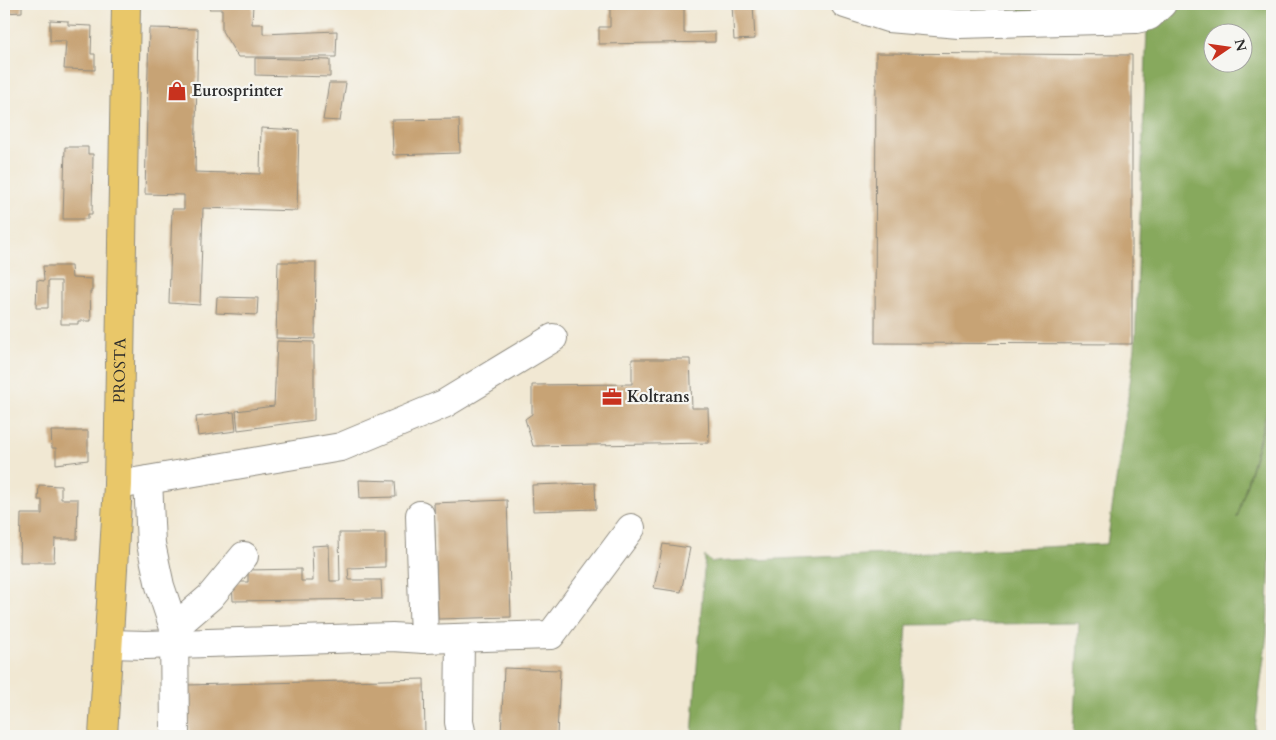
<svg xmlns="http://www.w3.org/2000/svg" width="1276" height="740" font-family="Cardo,serif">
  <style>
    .forest { fill: #87a95d; stroke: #596a44; fill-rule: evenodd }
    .building { fill: #c7a374 }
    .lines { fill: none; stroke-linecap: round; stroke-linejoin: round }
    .minor-casing { stroke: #8e8a7f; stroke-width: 30 }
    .major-casing { stroke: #8e8a7f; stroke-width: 30 }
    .minor { stroke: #fff; stroke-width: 28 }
    .major { stroke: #e9c769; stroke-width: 28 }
    .labels { text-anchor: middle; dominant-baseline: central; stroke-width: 4.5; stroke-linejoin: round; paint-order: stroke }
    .poi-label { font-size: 16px; font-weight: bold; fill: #2b2b2b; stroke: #f6f6f2; text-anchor: start }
    .street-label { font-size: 16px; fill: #2b2b2b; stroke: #f6f6f2 }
  </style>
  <rect width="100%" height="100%" fill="#f6f6f2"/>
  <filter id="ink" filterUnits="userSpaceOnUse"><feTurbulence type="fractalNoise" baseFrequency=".02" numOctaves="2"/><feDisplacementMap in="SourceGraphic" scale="10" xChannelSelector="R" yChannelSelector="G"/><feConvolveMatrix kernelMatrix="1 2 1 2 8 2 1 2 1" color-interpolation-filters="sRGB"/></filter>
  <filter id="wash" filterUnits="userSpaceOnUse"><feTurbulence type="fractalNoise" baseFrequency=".0096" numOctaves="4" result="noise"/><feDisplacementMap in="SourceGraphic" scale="20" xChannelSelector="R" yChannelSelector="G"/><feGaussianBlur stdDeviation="1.12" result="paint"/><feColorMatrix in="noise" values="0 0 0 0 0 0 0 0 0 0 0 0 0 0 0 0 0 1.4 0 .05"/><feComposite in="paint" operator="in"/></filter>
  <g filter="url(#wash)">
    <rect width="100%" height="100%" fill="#f1e8d3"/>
    <!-- forest -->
    <g class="forest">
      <polygon points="848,4 1154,4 1152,6 967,18"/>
      <path d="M1166 4H1272V393L1237 518 1272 399V506L1267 634 1254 736H1073L1079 623 907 625 900 736H692L705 556 711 562 1107 544 1135 348 1147 28ZM1214 32H1244V62H1214Z"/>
    </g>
    <g id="blocks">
      <!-- building -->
      <g class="building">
        <polygon points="4,4 22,4 22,12 4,13"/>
        <polygon points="209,4 253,4 252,24 263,24 263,34 337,31 336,57 238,57 222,31 222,9 209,9"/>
        <polygon points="610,4 684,4 684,33 715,32 715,42 599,44 599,27 610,27"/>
        <polygon points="732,4 753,4 755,39 734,40"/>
        <polygon points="50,20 68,21 68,25 92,26 91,54 95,54 95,70 64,69 66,41 50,41"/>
        <polygon points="149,28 198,29 195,172 260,174 261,128 299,130 297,211 203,208 200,305 169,303 172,209 184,209 184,195 145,194"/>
        <polygon points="876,53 1132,55 1132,344 875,343"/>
        <polygon points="255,58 330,60 330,77 255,75"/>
        <polygon points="329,83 346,83 340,121 323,120"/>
        <polygon points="459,119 460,153 393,155 392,120"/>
        <polygon points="65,147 88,147 88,154 93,154 92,214 88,214 88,219 63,219"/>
        <polygon points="278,262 316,262 315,339 276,338"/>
        <polygon points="43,266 71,266 72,278 92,279 92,291 90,291 91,321 78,321 78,324 61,324 61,281 48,281 48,308 36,308 37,280 44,281"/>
        <polygon points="217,297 258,298 257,315 216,313"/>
        <polygon points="277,341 314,342 314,420 238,430 236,411 274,406"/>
        <polygon points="632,359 690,359 692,408 708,408 709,443 533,446 525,419 532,414 532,385 632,384"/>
        <polygon points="234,412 236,431 198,436 196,417"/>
        <polygon points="51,431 88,431 88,460 56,464 56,448 52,448"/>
        <polygon points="359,480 395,481 396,497 360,498"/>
        <polygon points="595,483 596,509 533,511 532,485"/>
        <polygon points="39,485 61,486 61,499 78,499 77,539 55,539 54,562 20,562 21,514 42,514 42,500 38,500"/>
        <polygon points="507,500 511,617 438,619 434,503"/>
        <polygon points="339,533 385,533 385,567 348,568 349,580 381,580 382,599 233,601 232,582 248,582 248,570 301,569 301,581 313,581 312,546 329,545 330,581 340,581"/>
        <polygon points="663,544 690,548 681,592 654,588"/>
        <polygon points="504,668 560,670 557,736 501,736"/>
        <polygon points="424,679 425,736 189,736 187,685"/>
      </g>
    </g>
  </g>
  <g filter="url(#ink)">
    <use href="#blocks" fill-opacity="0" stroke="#8e8a7f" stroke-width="1"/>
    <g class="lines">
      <defs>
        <g id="minor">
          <polyline points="845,4 888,18 959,24 1136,19 1149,16 1162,4"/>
          <polyline points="148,480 151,544 160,586 174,628 175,736"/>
          <polyline points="118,485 341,447 444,404 553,338"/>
          <polyline points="420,515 424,639"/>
          <polyline points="174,628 210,597 244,556"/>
          <polyline points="460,638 459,722 462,736"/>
          <polyline points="110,644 146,645 392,637 424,639 551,635 631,528"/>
        </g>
        <g id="major">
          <path id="s1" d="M103 736 118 485 126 4"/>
        </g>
      </defs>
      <!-- minor casing -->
      <use href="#minor" class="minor-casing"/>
      <!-- major casing -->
      <use href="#major" class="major-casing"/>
      <!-- minor -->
      <use href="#minor" class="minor"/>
      <!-- major -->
      <use href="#major" class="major"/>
    </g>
  </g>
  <!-- icons -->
  <defs>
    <symbol id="shop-bare" viewBox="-9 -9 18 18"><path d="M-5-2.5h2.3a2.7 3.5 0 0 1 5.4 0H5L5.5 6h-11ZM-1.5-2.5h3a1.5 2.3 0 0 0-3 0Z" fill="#c8321e" stroke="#f6f6f2" stroke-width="2.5" paint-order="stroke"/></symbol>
    <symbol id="office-bare" viewBox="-9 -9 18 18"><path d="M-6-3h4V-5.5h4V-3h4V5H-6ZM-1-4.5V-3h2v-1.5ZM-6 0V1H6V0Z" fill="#c8321e" stroke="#f6f6f2" stroke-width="2.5" paint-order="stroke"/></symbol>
  </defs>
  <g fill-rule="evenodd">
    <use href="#shop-bare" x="163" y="77" width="28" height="28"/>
    <use href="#office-bare" x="598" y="383" width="28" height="28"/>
  </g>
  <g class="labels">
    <!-- poi labels -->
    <g class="poi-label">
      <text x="192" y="91">Eurosprinter</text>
      <text x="627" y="397">Koltrans</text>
    </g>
    <!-- street labels -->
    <g class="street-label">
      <text stroke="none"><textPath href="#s1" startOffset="366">PROSTA</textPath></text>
    </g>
  </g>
  <!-- margin -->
  <rect width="1276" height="740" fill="none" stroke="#f6f6f2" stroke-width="20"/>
  <!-- north arrow -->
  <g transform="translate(1228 48) rotate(77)"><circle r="24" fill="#f6f6f2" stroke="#a5a5a2"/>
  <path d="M0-4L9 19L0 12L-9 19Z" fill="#c8321e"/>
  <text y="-8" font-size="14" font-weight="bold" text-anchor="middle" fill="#2b2b2b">N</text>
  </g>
</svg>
